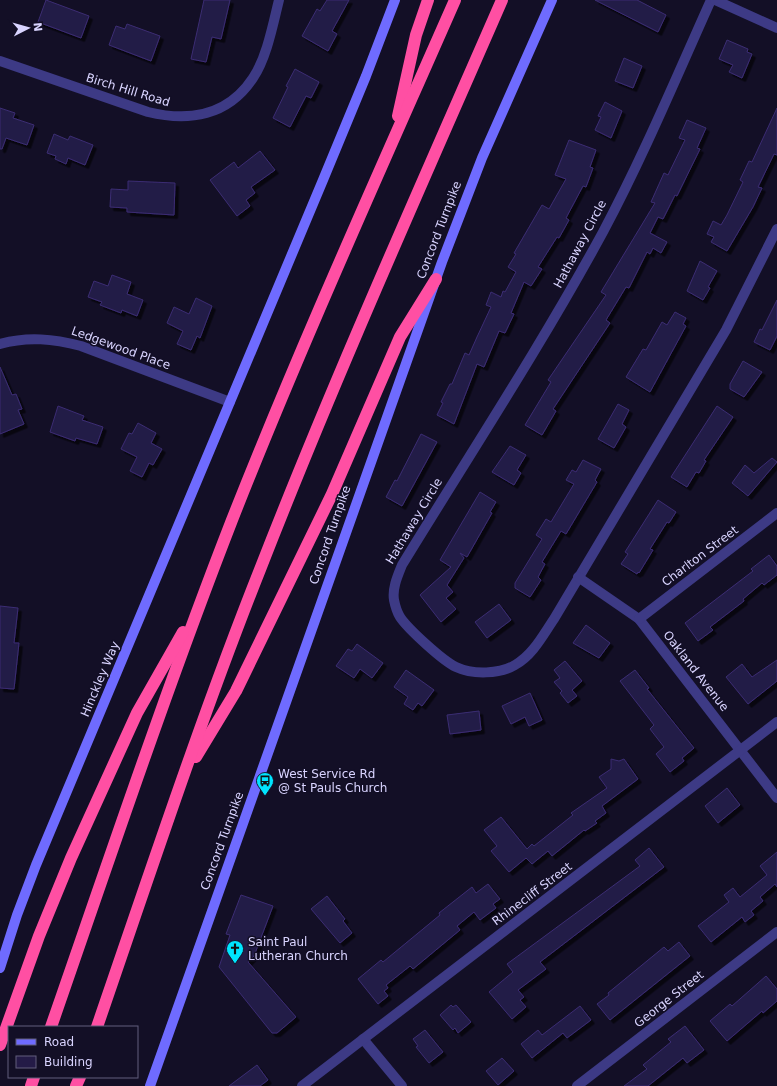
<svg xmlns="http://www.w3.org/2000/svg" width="777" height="1086" font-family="'DejaVu Sans',sans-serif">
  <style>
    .building { fill: #241b47; stroke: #3b2d73; filter: url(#shadow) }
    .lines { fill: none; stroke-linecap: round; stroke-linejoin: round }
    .minor { stroke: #3d3a85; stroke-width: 10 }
    .secondary { stroke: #6f6bff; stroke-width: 10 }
    .motorway { stroke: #ff4fa3; stroke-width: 12 }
    .labels { text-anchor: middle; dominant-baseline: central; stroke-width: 3; stroke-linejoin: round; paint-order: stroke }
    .street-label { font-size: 12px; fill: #d9d4ff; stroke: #130f26 }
    .poi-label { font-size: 12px; fill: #d9d4ff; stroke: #130f26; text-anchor: start }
  </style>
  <defs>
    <filter id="shadow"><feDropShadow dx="3.5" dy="3.5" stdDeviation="0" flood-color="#0009"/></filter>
  </defs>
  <rect width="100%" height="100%" fill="#130f26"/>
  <!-- building -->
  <g class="building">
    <polygon points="46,0 89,16 81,38 38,22"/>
    <polygon points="204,0 230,0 221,39 212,37 206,62 191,59"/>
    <polygon points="327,0 349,0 332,31 337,34 328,51 302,36 317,9 320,11"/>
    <polygon points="595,0 637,0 666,15 658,32"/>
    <polygon points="127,24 160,36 151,61 109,45 116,26 125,29"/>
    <polygon points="727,40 748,49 747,52 752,54 742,78 729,72 733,65 719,59"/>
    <polygon points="624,58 642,66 633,88 615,81"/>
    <polygon points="295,69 319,82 311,98 306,96 290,127 273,118 288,87 286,86"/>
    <polygon points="605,102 622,111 611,138 595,130 601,117 598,116"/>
    <polygon points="0,108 15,113 13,118 34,125 27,145 6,138 2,149 0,149"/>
    <polygon points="777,108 777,155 774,154 758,187 762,188 753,207 727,251 711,242 714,237 707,234 713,221 721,225 727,215 743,182 740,180 749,161 752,162"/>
    <polygon points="687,120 706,128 697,148 700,149 677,196 675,195 663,219 658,217 650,233 667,242 661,253 653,248 650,254 647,252 629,288 626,287 606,320 610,323 553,409 556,411 542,435 525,425 551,382 548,380 606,295 601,292 655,203 651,202 664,173 668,175 685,140 679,138"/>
    <polygon points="54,134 68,140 70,136 93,145 85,165 68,158 66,164 55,159 56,156 47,153"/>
    <polygon points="569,140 596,150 590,167 593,168 586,187 583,186 566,218 569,220 559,238 557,237 538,267 542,269 531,286 524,282 511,313 514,314 505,333 499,331 484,367 477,364 454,424 437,415 443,403 441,402 450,384 452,384 465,353 469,355 477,337 491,307 486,305 491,292 501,297 503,291 505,292 516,272 508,267 516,254 514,253 542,205 549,209 566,179 555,175"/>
    <polygon points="260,151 275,170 251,187 255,193 246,200 250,206 237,216 210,180 234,162 238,168"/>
    <polygon points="128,181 175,183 174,215 127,212 127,208 110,207 111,189 128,190"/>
    <polygon points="700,261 717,271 708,287 710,288 703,300 687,291"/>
    <polygon points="112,275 131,282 127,294 143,300 137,316 122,310 121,313 100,305 102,302 88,297 94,281 108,286"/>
    <polygon points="196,298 212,306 200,338 197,336 191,350 177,344 183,331 167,323 174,307 189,314"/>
    <polygon points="777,300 777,336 770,350 754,342 760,329 762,330"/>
    <polygon points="675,312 686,318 683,324 686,326 650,392 626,377 643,349 646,350 662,322 667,325"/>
    <polygon points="743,361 762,372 744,397 730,389 730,384"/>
    <polygon points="0,367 12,395 16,394 22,409 18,410 24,424 0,434"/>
    <polygon points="618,404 629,410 622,424 626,427 614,448 598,439"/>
    <polygon points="58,406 84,416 82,420 103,427 97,444 76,438 75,441 50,432"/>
    <polygon points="717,406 733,417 704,460 706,461 699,473 696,472 687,487 671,477"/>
    <polygon points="138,423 156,433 151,443 162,449 153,465 149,463 142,477 130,471 137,457 121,449 129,433 132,434"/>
    <polygon points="421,434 437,442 402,506 386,497 395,480 397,481"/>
    <polygon points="510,446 526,455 517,470 521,473 514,485 492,472"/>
    <polygon points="772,458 777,462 748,496 732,483 745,465 754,473"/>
    <polygon points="583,460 601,469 595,480 597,482 566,534 561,531 542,562 545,564 538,577 541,580 530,597 515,588 515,583 542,539 536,535 546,519 551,522 574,484 566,480 572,470 576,472"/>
    <polygon points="480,492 496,502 490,512 492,513 467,557 460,553 464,558 447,585 453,592 446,598 456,609 441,622 420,595 451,567 440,560"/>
    <polygon points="658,500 676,512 669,523 667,522 650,549 653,550 639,573 638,572 637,574 621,564 628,554 625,552"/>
    <polygon points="769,555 777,566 777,575 764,585 762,583 743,599 744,601 710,627 713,630 698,641 685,623 753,571 751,569"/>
    <polygon points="499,604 511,620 487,638 475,622"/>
    <polygon points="0,606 18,608 14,643 19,643 14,689 0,688"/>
    <polygon points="586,625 610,643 599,658 573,643"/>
    <polygon points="357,644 383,663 372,678 360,669 354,678 336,666 348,649 352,651"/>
    <polygon points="777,660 777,681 748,704 726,677 742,664 752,677"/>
    <polygon points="565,661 582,681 572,690 577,696 568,703 560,693 562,691 554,682 560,678 554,670"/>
    <polygon points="406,670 434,690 422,706 418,703 413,710 404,704 408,697 394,687"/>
    <polygon points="635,670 649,688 647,689 694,748 682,758 684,761 670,772 656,754 664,747 650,729 654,725 620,681"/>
    <polygon points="530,693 542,720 529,726 525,717 511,724 502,706"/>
    <polygon points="479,711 481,730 450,734 447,715"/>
    <polygon points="611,759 619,761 624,759 638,779 602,806 606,813 595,821 597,823 585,831 584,830 552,856 548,851 532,864 526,858 509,872 491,851 497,846 484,830 501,817 527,849 532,844 534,846 573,815 571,813 607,788 599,777 611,769"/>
    <polygon points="727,788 740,805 718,823 705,806"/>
    <polygon points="649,848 664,867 540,962 546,969 518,990 524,997 520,1000 526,1007 512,1019 489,992 513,972 507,964 640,866 635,860"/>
    <polygon points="777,852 777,887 775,884 760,897 763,901 751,911 754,915 745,922 742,917 711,942 698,926 729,902 724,895 733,888 740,897 767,875 760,866"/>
    <polygon points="488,884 500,899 493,904 496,908 480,920 474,912 457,926 460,930 413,969 410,966 386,985 388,988 384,991 388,996 378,1004 358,979 381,960 383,962 440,915 439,913 472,887 476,893"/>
    <polygon points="241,895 273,906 254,956 248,962 296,1017 277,1033 272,1033 219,967 230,935 226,934"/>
    <polygon points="327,896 345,919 343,921 352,933 340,943 311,909"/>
    <polygon points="679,942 690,956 610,1020 597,1004 609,995 608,993 664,947 668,951"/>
    <polygon points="766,976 777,989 777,1001 763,1013 762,1011 727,1041 710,1021 730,1004 732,1006"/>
    <polygon points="451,1005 453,1007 456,1005 471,1022 458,1033 455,1028 453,1030 440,1015"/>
    <polygon points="580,1006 591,1020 567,1038 563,1033 532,1058 521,1044 538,1030 542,1035"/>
    <polygon points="685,1026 704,1050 687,1063 683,1058 648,1086 624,1086 647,1069 643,1065 671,1042 668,1039"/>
    <polygon points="425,1030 443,1052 429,1063 416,1047 418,1046 413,1039"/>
    <polygon points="502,1058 514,1071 498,1085 486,1071"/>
    <polygon points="257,1065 268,1080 260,1086 229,1086"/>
  </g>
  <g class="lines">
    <!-- minor -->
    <g class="minor">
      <path d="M711 0C676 78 643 157 603 232 541 346 470 454 402 565 398 575 392 588 394 600 395 605 397 612 400 617 408 629 443 661 456 667 473 675 500 674 515 665 533 655 543 635 554 619L726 330 777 229"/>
      <polyline points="715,0 777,28"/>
      <path d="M0 61 148 112C189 122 228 116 253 78 267 57 273 24 279 0"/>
      <path d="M0 344C28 336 54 339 81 346L230 402"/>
      <polyline points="578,577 639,619 777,798"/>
      <polyline points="639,619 777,513"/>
      <polyline points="363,1039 402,1086"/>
      <polyline points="302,1086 777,722"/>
      <polyline points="577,1086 777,932"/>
    </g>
    <!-- secondary -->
    <g class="secondary">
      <polyline points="0,968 17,915 36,865 323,180 366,76 395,0"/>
      <polyline points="150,1086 442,262 482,158 552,0"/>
    </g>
    <!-- motorway -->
    <g class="motorway">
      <polyline points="398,116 416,35 428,0"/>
      <polyline points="196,757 236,691 332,494 400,337 436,279"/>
      <path d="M51 1027C110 857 167 687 232 520 301 345 379 173 455 0"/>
      <path d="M97 1027C150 873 201 718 261 567 336 375 420 188 502 0"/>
      <polyline points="0,1045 39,936 71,858 137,713 183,632"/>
      <polyline points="31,1086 34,1077"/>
      <polyline points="76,1086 80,1077"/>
    </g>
  </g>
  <!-- icons -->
  <defs>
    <symbol id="bus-pin" viewBox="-11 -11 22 30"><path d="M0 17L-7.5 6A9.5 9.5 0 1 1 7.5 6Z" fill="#00e5ff" stroke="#130f26"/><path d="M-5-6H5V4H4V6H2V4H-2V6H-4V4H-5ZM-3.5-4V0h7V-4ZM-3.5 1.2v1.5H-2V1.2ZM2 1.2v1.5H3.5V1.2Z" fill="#111"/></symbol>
    <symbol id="church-pin" viewBox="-11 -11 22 30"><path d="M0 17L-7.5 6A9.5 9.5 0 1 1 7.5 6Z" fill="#00e5ff" stroke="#130f26"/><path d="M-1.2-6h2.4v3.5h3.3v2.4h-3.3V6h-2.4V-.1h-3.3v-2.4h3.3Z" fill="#111"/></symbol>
  </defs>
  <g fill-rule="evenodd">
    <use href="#bus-pin" x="255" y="771" width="20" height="27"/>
    <use href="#church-pin" x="225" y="939" width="20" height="27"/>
  </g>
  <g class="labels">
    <!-- street labels -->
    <g class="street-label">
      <text transform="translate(128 90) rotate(17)">Birch Hill Road</text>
      <text transform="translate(439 230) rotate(-69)">Concord Turnpike</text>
      <text transform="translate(580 244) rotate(-62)">Hathaway Circle</text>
      <text transform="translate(121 348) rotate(20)">Ledgewood Place</text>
      <text transform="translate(414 521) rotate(-59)">Hathaway Circle</text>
      <text transform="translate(330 535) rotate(-71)">Concord Turnpike</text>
      <text transform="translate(700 556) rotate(-37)">Charlton Street</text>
      <text transform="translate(696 671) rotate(52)">Oakland Avenue</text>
      <text transform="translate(100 679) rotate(-67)">Hinckley Way</text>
      <text transform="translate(222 841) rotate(-70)">Concord Turnpike</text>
      <text transform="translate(532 894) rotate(-37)">Rhinecliff Street</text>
      <text transform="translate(669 999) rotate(-38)">George Street</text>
    </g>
    <!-- poi labels -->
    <g class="poi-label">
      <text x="278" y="774">West Service Rd<tspan x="278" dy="14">@ St Pauls Church</tspan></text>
      <text x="248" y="942">Saint Paul<tspan x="248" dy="14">Lutheran Church</tspan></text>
    </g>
  </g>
  <!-- legend -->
  <rect x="8" y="1026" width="130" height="52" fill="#130f26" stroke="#625e7d"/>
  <rect x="16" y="1039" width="20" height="6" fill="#6f6bff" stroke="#625e7d"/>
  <text x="44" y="1046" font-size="12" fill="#d9d4ff">Road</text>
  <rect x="16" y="1056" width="20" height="12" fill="#241b47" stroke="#625e7d"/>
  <text x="44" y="1066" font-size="12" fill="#d9d4ff">Building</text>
  <!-- north arrow -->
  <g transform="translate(28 28) rotate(84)" stroke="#130f26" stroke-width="3" paint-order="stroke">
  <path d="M0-3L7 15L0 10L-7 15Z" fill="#d9d4ff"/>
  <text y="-6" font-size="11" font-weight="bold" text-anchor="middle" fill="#d9d4ff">N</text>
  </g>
</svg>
